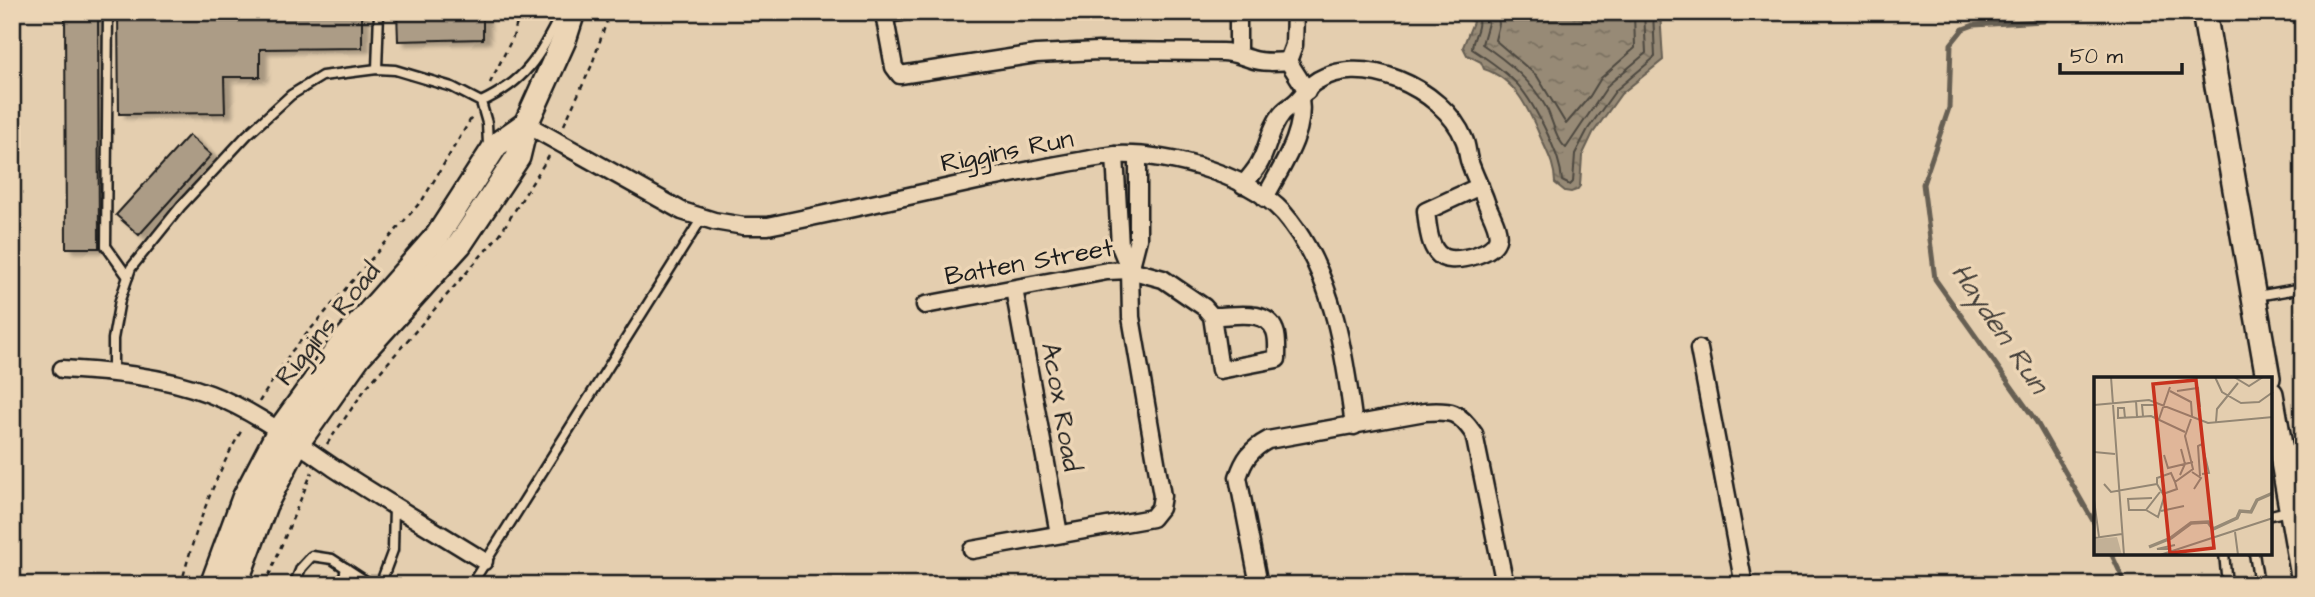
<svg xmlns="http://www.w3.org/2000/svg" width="2315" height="597" font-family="'Architects Daughter',sans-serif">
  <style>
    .water { fill: url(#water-ripples); stroke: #665e52; stroke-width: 2 }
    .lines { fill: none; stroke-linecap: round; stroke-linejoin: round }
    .shore { stroke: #4d4840; stroke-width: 2 }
    .stream { stroke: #665e52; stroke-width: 5 }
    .building { fill: #ac9c86; stroke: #1c1c1c; stroke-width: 2; filter: url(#shadow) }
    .lane-casing { stroke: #1c1c1c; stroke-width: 13 }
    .street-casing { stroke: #1c1c1c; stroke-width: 21 }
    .secondary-casing { stroke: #1c1c1c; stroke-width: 28 }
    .path { stroke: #1c1c1c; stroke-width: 2.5; stroke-dasharray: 5 5; stroke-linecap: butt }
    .lane { stroke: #ecd5b5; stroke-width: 8 }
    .street { stroke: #ecd5b5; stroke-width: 16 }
    .secondary { stroke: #ecd5b5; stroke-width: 23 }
    .labels { text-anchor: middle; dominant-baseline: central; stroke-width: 7; stroke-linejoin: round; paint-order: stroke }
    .street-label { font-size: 26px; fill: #1c1c1c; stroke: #ecd5b5 }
    .water-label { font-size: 28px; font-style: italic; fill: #47423c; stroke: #ecd5b5 }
    .inset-river { fill: none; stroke: #978a76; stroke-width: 3.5 }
    .inset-road { fill: none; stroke: #948774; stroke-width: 2 }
    .view { fill: #c8321e; fill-opacity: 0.15; stroke: #c8321e; stroke-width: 3.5 }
    .inset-edge { fill: none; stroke: #1c1c1c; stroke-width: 3.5 }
  </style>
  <defs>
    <pattern id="water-ripples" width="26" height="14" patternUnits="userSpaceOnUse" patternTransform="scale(1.75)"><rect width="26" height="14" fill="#978a76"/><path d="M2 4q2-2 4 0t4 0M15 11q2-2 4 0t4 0" fill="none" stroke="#7a7060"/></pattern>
    <filter id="shadow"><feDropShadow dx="7" dy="4" stdDeviation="2" flood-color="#0004"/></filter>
  </defs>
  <rect width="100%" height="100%" fill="#e4ceaf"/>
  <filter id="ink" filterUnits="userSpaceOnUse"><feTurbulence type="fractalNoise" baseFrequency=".0143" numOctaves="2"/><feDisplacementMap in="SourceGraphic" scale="14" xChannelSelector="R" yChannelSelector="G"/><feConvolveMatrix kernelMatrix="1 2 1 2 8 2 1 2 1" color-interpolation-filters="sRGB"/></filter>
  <g filter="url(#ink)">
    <!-- water -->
    <path class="water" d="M1457 12H1660L1663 60 1621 94 1593 133 1582 156 1580 186 1577 190 1571 192 1565 191 1555 183C1555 165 1547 152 1540 136 1528 108 1515 79 1484 69L1481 62 1467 55 1463 47 1473 22Z"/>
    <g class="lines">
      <!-- shore -->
      <g class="shore">
        <path d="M1471 12C1487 22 1472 35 1472 49 1515 77 1526 88 1548 135 1555 151 1561 164 1562 181L1570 185 1573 182 1575 154 1588 129 1616 90 1655 57 1653 12"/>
        <path d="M1485 12 1488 23 1482 44C1507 61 1532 81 1547 109 1553 122 1556 139 1566 148L1609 84 1646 53 1644 12"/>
        <polyline points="1497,12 1499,24 1495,40 1537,76 1566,124 1590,96 1601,78 1635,48 1634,12"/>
      </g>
      <!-- stream -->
      <g class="stream">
        <polyline points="2053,12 2044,21 1974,25 1963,29 1951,44 1949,108 1923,184 1935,279 2036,421 2096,526"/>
        <polyline points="2111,553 2126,585"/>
      </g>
    </g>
    <!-- building -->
    <g class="building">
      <polygon points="65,12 98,12 99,248 66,248"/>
      <polygon points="118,12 362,12 362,48 260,49 260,77 224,77 225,113 119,114"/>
      <polygon points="397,12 483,12 483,39 398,41"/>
      <polygon points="189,135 211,155 139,235 116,215"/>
    </g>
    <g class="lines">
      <defs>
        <g id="lane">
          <polyline points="108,12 106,246 128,277"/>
          <polyline points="377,69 379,12"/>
          <path d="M481 102C528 80 539 56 562 12"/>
          <polyline points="2257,296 2303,288"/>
          <polyline points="113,372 113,339 120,300 131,268 181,206 247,135 291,95 322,76 377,69 395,70 452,87 481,102 487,123 488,145"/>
          <polyline points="2271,515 2288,511"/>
          <polyline points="2224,553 2227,585"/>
          <polyline points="2254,553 2259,585"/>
          <polyline points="294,585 301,568 312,556 332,559 372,585"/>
          <polyline points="342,585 346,568"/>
          <polyline points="380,585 393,550 394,506"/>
          <polyline points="471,585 702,218"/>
          <polyline points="2283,585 2303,581"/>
        </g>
        <g id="street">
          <path d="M902 12 884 14 894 67 900 75 1036 54 1098 51 1222 52C1234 52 1240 56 1251 59 1263 63 1276 62 1288 61L1307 91"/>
          <polyline points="1238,12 1238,53"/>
          <polyline points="1288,61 1294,45 1295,12"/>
          <path d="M526 124 682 211 714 221 744 226H768C841 211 914 195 986 179 1017 173 1048 166 1080 161 1092 159 1105 156 1117 155 1170 153 1257 176 1290 221 1334 278 1345 356 1354 426"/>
          <polyline points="1115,155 1120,246 1130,270"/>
          <path d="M1243 185C1249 178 1255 171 1259 164 1268 149 1270 128 1281 115 1285 109 1292 106 1297 101 1302 96 1306 90 1311 85 1358 48 1444 89 1464 139 1467 145 1467 153 1469 160 1473 173 1480 186 1485 199 1488 210 1501 229 1497 240 1492 254 1463 260 1450 259 1429 258 1428 227 1426 211L1480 186"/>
          <path d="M1265 198C1280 168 1306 134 1300 99"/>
          <polyline points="1014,289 1059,534"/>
          <path d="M925 305 1107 271 1130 270 1163 279 1204 307 1212 316 1220 370 1277 359C1277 351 1278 338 1275 331 1266 307 1232 317 1212 316"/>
          <polyline points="1699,349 1744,585"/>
          <path d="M62 369C112 372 163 376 210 394 255 411 294 441 334 468 383 500 434 530 484 561"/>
          <polyline points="972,550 1152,518 1160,508 1162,496 1131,317 1130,270 1138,239 1138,156"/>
          <path d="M1259 585 1238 477C1244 459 1251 449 1268 440L1425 412C1452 410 1459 412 1474 434L1505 585"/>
        </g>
        <g id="secondary">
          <polyline points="2204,12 2268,378"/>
          <polyline points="2271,394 2303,576"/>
          <polyline points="212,585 244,498 279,431 344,341 438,235 496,145 526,124"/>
          <polyline points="235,585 265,505 296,445 359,356 460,244 518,157 526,124 564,40 573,12"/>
        </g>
      </defs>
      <!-- lane casing -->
      <use href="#lane" class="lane-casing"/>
      <!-- street casing -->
      <use href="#street" class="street-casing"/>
      <!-- secondary casing -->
      <use href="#secondary" class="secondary-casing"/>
      <!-- path -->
      <g class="path">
        <polyline points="490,83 513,37 520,12"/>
        <polyline points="564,125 591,67 610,12"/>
        <polyline points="259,402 291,352 423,199 472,117"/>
        <polyline points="327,444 366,388 500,234 549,156"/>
        <path d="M181 585C195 530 214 477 243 428"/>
        <polyline points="265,585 312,472"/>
      </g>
      <!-- lane -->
      <use href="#lane" class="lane"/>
      <!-- street -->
      <use href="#street" class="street"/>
      <!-- secondary -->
      <use href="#secondary" class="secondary"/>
    </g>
  </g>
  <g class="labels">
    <!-- street labels -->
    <g class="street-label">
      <text transform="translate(1007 151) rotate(-11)">Riggins Run</text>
      <text transform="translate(1029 262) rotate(-10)">Batten Street</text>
      <text transform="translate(328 324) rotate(-51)">Riggins Road</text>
      <text transform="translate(1061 407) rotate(80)">Acox Road</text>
    </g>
    <!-- water labels -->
    <g class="water-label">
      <text transform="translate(2000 328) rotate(56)">Hayden Run</text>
    </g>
  </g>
  <!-- overview -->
  <g transform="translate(2094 377)">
    <rect width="178" height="178" fill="#e4ceaf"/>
    <path d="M23 160 28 178H0V162Z" fill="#c2b096"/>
    <path class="inset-river" d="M55 170 77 161 97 146 114 145 119 152 143 141 146 134 157 135 163 123 179 116"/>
    <path class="inset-road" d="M17 0 30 178M121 0 128 15 147 26 165 25 179 15M140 0 155 9 169 0M76 14 97 25 98 39M83 14 104 11 106 30M0 28 55 23 114 46 179 40M49 39 48 28H61V41M43 40 57 39 91 55M31 41 30 31H24V41L43 40 42 24M65 42 76 10M122 45 123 32 144 6M0 75 21 77M70 78 74 91 99 85M98 95 107 101 100 112M86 98 91 87 87 72M106 99 104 69 108 67 115 96 108 97M81 105 99 92 91 59 97 42M10 107 17 115 63 107M63 107 69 117 83 112 81 105M63 107V101L77 96 81 105M0 123 5 160M52 133H35L34 122 58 121M52 133 64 140 71 117M52 133 66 115M67 134 90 129M141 155 144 178M0 161 28 157M77 172H63L81 168M66 178 179 141"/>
    <path class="view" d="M102 3 120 171 76 176 59 7Z"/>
    <rect width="178" height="178" class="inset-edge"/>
  </g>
  <!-- margin -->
  <rect width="2315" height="597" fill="none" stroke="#ecd5b5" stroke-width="42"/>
  <rect x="21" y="21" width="2273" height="555" fill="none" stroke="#1c1c1c" stroke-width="2.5" filter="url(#ink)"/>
  <!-- scale -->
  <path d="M2060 63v10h122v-10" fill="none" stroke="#1c1c1c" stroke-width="3.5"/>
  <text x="2070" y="63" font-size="21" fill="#1c1c1c" stroke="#ecd5b5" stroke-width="5" paint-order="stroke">50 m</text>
</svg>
